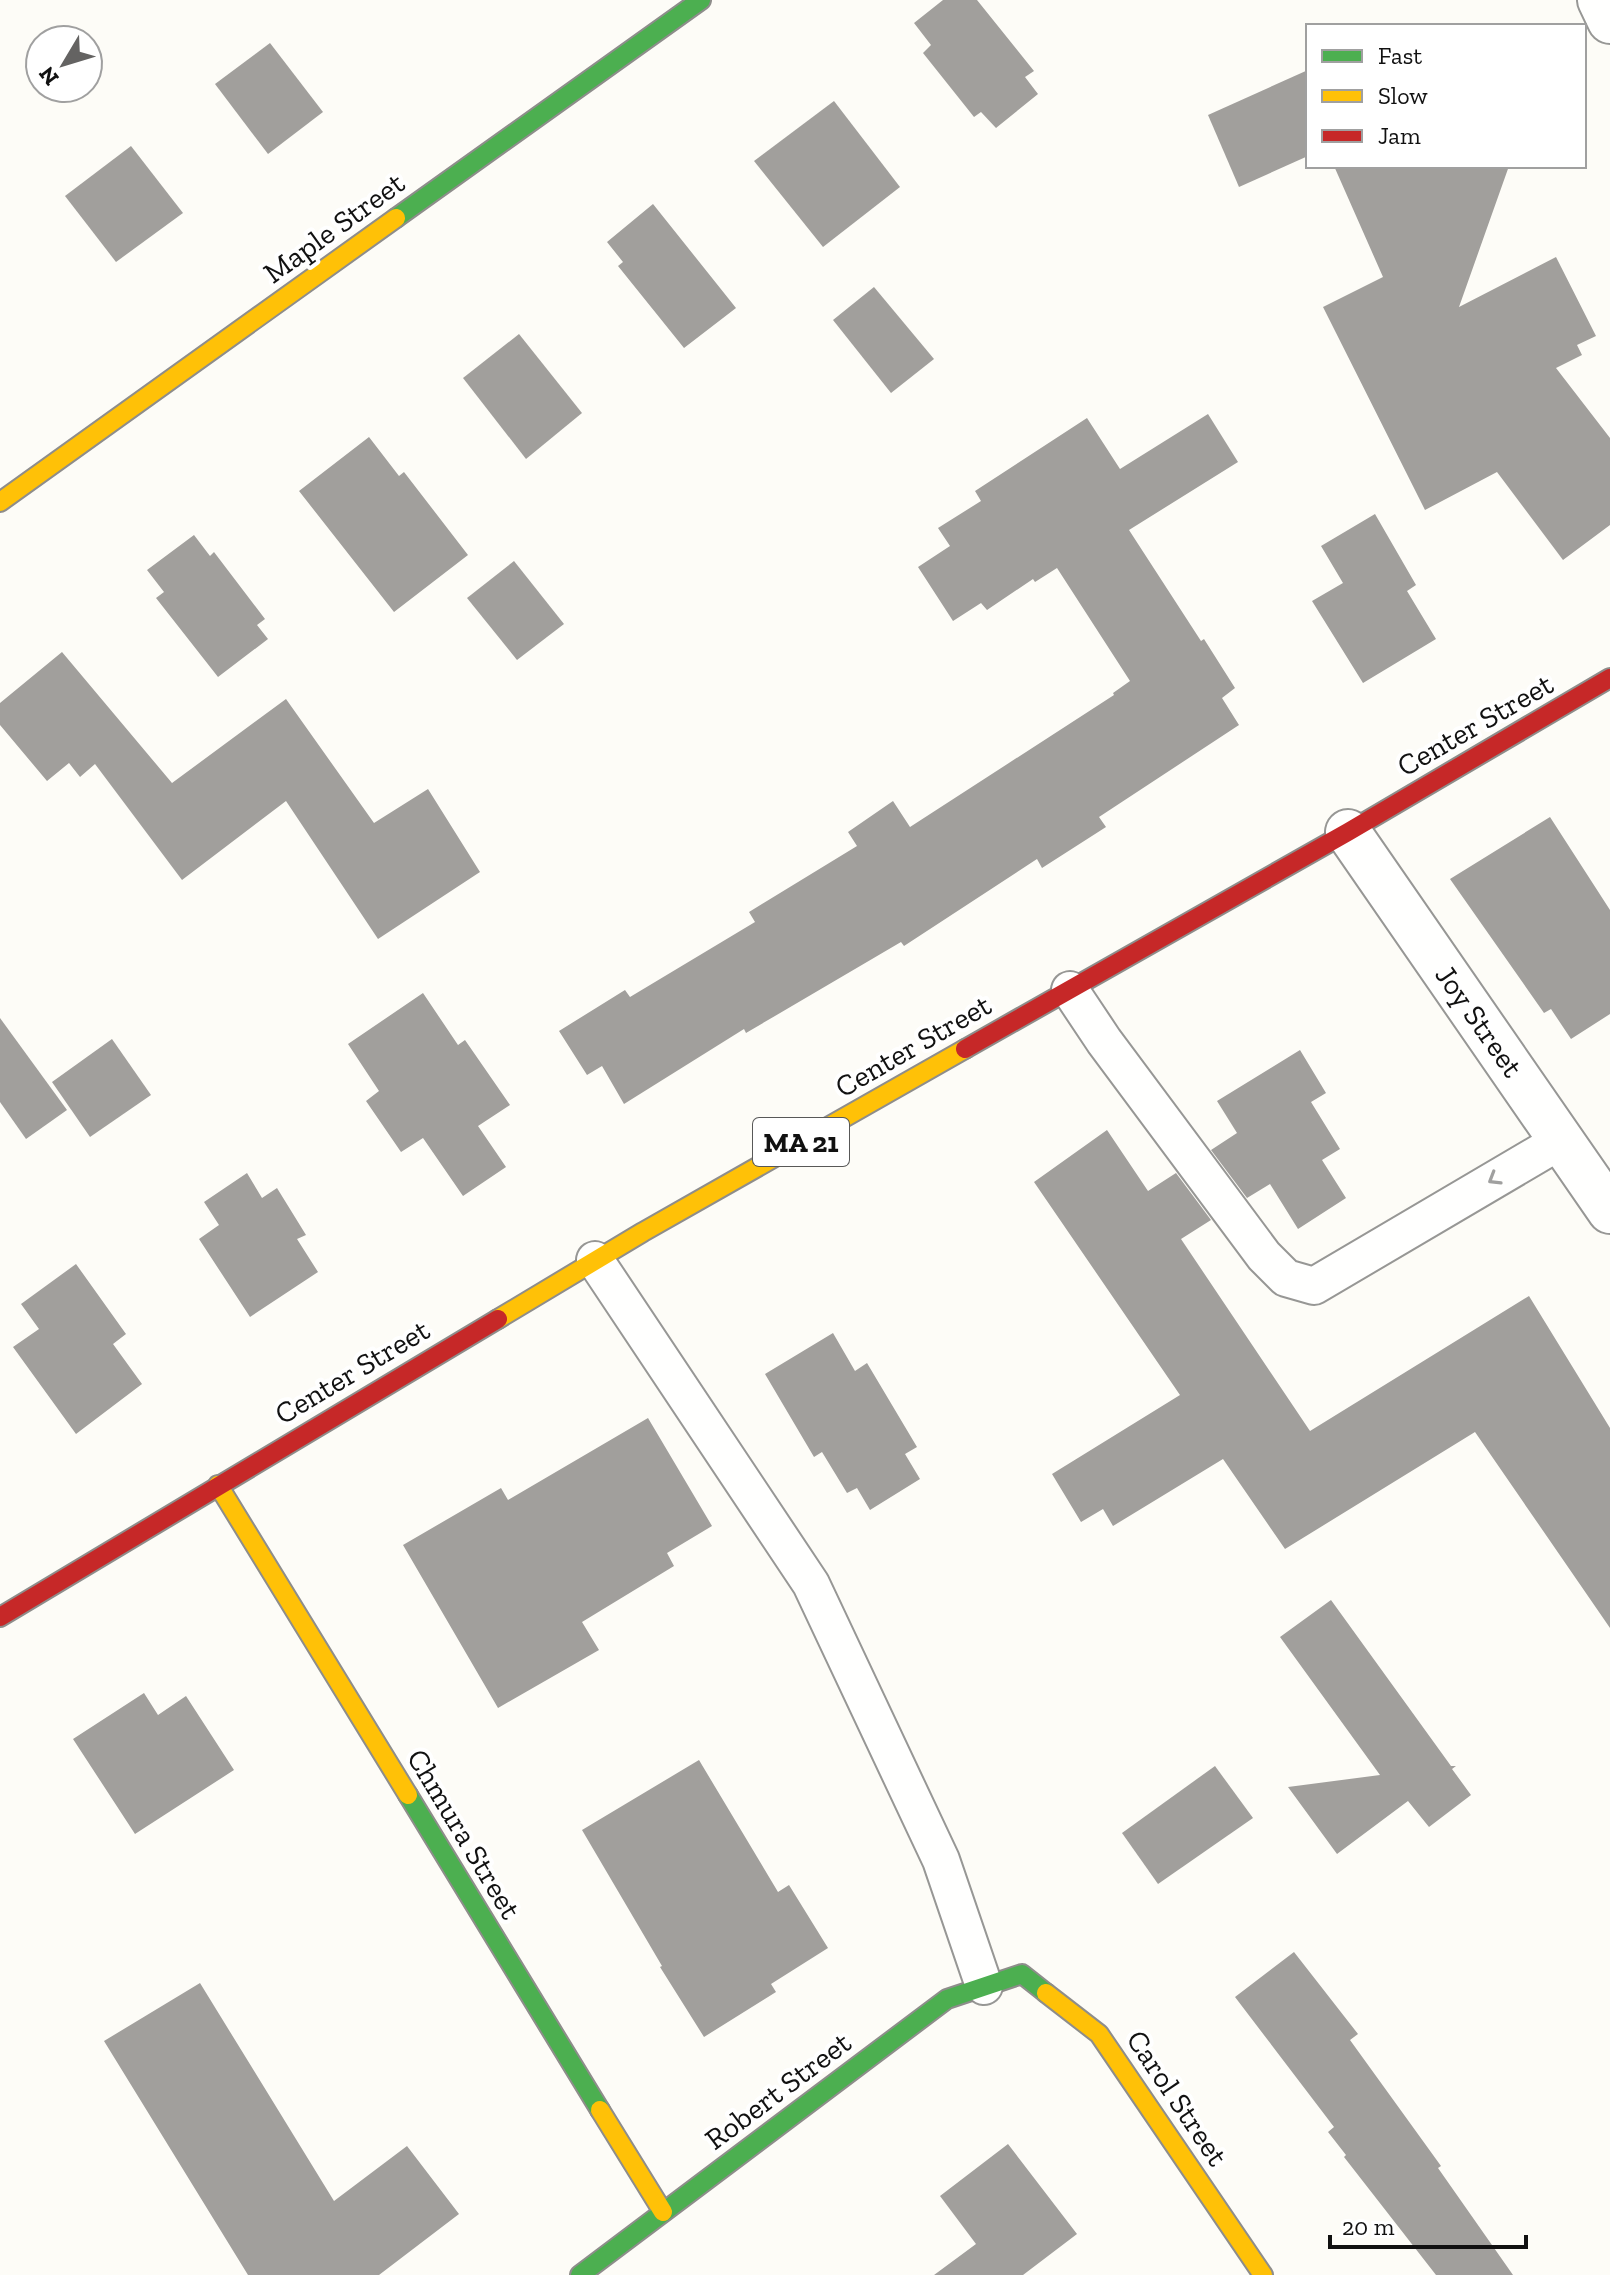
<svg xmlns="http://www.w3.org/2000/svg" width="1610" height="2275" font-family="'Zilla Slab',serif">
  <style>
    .building { fill: #a19f9c }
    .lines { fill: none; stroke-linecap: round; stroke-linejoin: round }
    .lane-casing { stroke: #979795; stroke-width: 40 }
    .street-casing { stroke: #979795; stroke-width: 48 }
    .fast-casing { stroke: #8e8d8b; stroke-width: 22 }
    .slow-casing { stroke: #8e8d8b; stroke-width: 22 }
    .jam-casing { stroke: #8e8d8b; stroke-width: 22 }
    .lane { stroke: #fffffe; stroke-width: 36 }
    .street { stroke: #fffffe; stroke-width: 44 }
    .fast { stroke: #4caf50; stroke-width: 18 }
    .slow { stroke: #ffc107; stroke-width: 18 }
    .jam { stroke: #c62828; stroke-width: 18 }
    .oneway { stroke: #a0a09f }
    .labels { text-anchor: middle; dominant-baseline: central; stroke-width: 8; stroke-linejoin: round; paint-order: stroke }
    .shield { fill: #fff; stroke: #585858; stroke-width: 2 }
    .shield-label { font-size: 28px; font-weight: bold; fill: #111 }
    .street-label { font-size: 30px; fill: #111; stroke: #fff }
  </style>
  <rect width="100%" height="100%" fill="#fdfcf7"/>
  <!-- building -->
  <g class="building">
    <polygon points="943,0 977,0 1034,71 1025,77 1038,94 996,128 981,112 974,117 923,53 931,45 914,23"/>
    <polygon points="270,43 323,112 268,154 215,84"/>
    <polygon points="1308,70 1308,156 1239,187 1208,115"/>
    <polygon points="834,101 900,187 823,247 754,161"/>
    <polygon points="131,146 183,213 116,262 65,196"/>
    <polygon points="1334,166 1509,166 1459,307 1556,257 1596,336 1577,345 1582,355 1556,368 1610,438 1610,525 1563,560 1497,472 1425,510 1323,307 1383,277"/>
    <polygon points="653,204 736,308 684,348 618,266 623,262 607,242"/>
    <polygon points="874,287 934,359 891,393 833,320"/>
    <polygon points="519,334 582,413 526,459 463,378"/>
    <polygon points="1208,414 1238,462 1129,530 1201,641 1204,639 1235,688 1222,698 1239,725 1099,817 1106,827 1042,868 1037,859 904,946 901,942 746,1033 744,1029 624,1104 602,1066 587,1075 559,1031 625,990 630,997 755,922 749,912 857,846 848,832 893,801 910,827 1114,695 1113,693 1130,681 1057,568 1035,582 1033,579 987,610 981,603 953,621 918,567 950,546 938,528 981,501 975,491 1087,418 1120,469"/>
    <polygon points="369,437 399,476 404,472 468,555 394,612 299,491"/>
    <polygon points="1375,514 1416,585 1407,591 1436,639 1363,683 1312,601 1343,583 1321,546"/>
    <polygon points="194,535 210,556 214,552 265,619 257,625 268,639 218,677 156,598 164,592 147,570"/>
    <polygon points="514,561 564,624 517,660 467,598"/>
    <polygon points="62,652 172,783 286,699 374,823 428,789 480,872 378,939 286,801 182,880 95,764 80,777 69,763 47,781 0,725 0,703"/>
    <polygon points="1550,817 1610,910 1610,1014 1571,1039 1551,1009 1544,1013 1450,879"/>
    <polygon points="423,993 458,1045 465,1040 510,1105 478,1126 506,1167 463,1196 423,1138 401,1152 366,1101 379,1091 348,1044"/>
    <polygon points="0,1018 67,1110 26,1139 0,1102"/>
    <polygon points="112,1039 151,1095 90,1137 52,1082"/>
    <polygon points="1300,1050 1326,1093 1311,1102 1340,1149 1322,1160 1346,1198 1298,1229 1270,1184 1247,1198 1211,1150 1237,1133 1217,1101"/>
    <polygon points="1107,1130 1148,1191 1176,1173 1211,1220 1181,1239 1310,1431 1529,1296 1610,1428 1610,1628 1475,1432 1285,1549 1223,1459 1113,1526 1103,1509 1081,1522 1052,1474 1180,1395 1034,1182"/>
    <polygon points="247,1173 262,1198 277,1188 306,1235 297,1239 318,1272 250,1317 199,1239 219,1225 204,1202"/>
    <polygon points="76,1264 126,1334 113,1344 142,1384 76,1434 13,1347 39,1329 21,1304"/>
    <polygon points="833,1333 855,1371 867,1363 917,1447 905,1454 920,1479 870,1510 857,1488 847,1493 822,1452 814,1457 765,1374"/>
    <polygon points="648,1418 712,1526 667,1553 674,1566 582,1622 599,1650 498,1708 403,1545 501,1488 508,1500"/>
    <polygon points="1331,1600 1451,1766 1456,1766 1452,1769 1471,1795 1429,1827 1408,1801 1337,1854 1288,1787 1380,1775 1280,1637"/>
    <polygon points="144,1693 158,1715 186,1696 234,1770 135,1834 73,1739"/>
    <polygon points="699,1760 778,1892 789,1885 828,1948 771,1984 776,1992 704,2037 660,1967 662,1966 582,1830"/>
    <polygon points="1215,1766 1253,1818 1158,1884 1122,1833"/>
    <polygon points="1294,1952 1358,2034 1350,2040 1441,2166 1438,2168 1513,2275 1436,2275 1344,2157 1346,2155 1328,2132 1334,2127 1235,1997"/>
    <polygon points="200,1983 334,2201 407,2146 459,2214 379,2275 248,2275 104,2041"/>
    <polygon points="1008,2144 1077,2234 1023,2275 934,2275 976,2244 940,2196"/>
  </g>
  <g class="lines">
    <defs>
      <g id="lane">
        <polyline points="1070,990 1104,1041 1264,1256 1286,1278 1314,1286 1562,1140"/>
        <polyline points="595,1260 811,1584 941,1860 984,1986"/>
      </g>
      <g id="street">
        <polyline points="1600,0 1610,21"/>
        <polyline points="1348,832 1610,1211"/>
      </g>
      <g id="fast">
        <polyline points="396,218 701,0"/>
        <polyline points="408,1795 600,2110"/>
        <polyline points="580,2275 947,1999 1022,1974 1046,1993"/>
      </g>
      <g id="slow">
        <polyline points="0,502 396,218"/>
        <polyline points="498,1319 643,1232 965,1049"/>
        <polyline points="218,1485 408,1795"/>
        <polyline points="1046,1993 1099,2034 1263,2275"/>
        <polyline points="600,2110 663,2212"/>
      </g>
      <g id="jam">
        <polyline points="965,1049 1348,832 1610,678"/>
        <polyline points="0,1617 498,1319"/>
      </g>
    </defs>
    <!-- lane casing -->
    <use href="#lane" class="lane-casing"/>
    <!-- street casing -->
    <use href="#street" class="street-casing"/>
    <!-- fast casing -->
    <use href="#fast" class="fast-casing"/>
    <!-- slow casing -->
    <use href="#slow" class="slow-casing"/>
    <!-- jam casing -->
    <use href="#jam" class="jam-casing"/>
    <!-- lane -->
    <use href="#lane" class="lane"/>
    <!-- street -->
    <use href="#street" class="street"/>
    <!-- fast -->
    <use href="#fast" class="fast"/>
    <!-- slow -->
    <use href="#slow" class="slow"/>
    <!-- jam -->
    <use href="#jam" class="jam"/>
  </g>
  <!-- one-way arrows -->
  <defs><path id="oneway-chevron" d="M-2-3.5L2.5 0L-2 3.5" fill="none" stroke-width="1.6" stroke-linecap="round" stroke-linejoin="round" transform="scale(2)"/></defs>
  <use class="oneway" href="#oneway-chevron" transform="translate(1494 1179) rotate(149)"/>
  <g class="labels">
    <!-- shield labels -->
    <rect class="shield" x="753" y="1118" width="96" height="48" rx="6"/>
    <g class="shield-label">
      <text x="801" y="1142">MA 21</text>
    </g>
    <!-- street labels -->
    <g class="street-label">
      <text transform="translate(334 228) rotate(-36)">Maple Street</text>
      <text transform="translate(1475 725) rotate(-30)">Center Street</text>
      <text transform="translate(1479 1021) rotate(55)">Joy Street</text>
      <text transform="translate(913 1046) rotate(-30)">Center Street</text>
      <text transform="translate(352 1372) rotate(-31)">Center Street</text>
      <text transform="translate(464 1834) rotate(59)">Chmura Street</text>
      <text transform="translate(778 2091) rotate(-37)">Robert Street</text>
      <text transform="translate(1177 2098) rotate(56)">Carol Street</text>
    </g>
  </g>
  <!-- legend -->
  <rect x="1306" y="24" width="280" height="144" fill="#ffffff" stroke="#a0a0a0" stroke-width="2"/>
  <rect x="1322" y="50" width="40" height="12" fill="#4caf50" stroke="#a0a0a0" stroke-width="2"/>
  <text x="1378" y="64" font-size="24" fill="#111111">Fast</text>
  <rect x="1322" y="90" width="40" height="12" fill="#ffc107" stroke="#a0a0a0" stroke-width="2"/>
  <text x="1378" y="104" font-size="24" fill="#111111">Slow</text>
  <rect x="1322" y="130" width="40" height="12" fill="#c62828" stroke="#a0a0a0" stroke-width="2"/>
  <text x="1378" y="144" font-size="24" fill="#111111">Jam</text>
  <!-- north arrow -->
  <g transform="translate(64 64) rotate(232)"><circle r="38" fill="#ffffff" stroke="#a0a0a0" stroke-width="2"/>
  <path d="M0-6L14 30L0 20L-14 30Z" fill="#646362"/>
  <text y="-12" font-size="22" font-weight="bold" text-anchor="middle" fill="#111111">N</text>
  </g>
  <!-- scale -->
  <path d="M1330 2235v12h196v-12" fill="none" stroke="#111111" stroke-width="4"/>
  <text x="1342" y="2235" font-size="24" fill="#111111" stroke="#ffffff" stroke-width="6" paint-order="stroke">20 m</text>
</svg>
